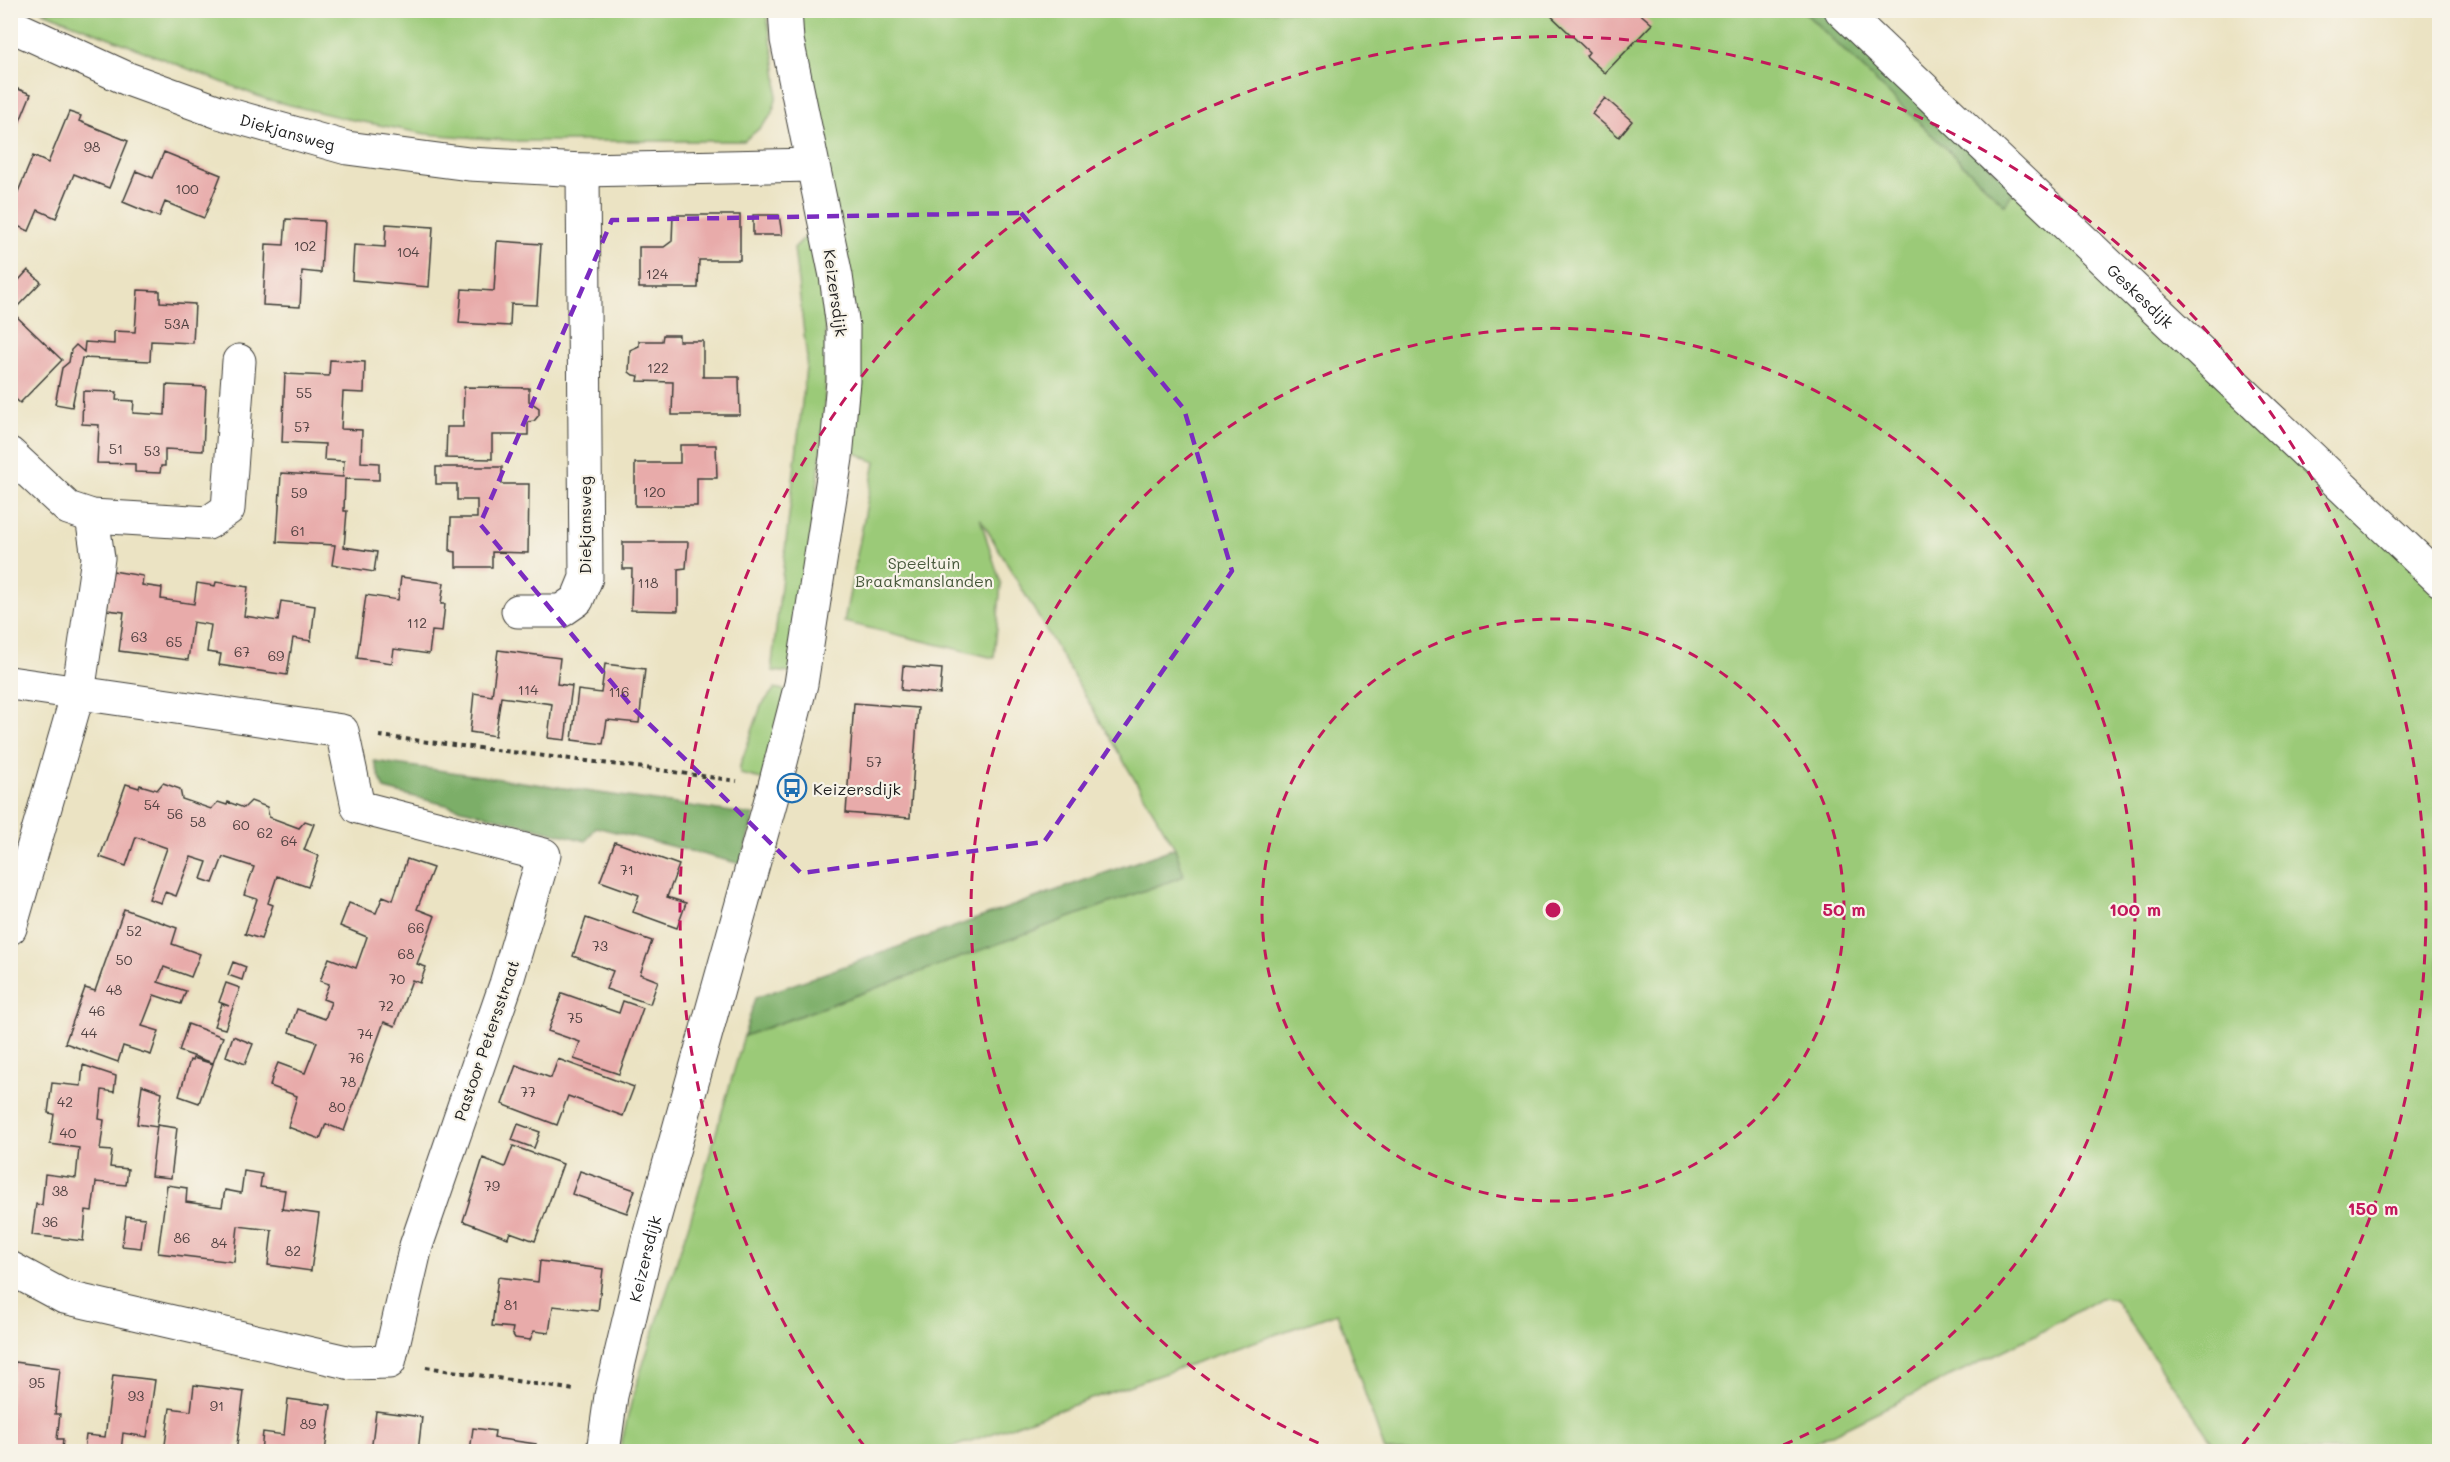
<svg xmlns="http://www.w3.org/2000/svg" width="2450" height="1462" font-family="Mali,sans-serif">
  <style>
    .green { fill: #9bca78; stroke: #5c734a; stroke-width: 1.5 }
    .forest { fill: #7cae68; stroke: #4c6542; stroke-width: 1.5 }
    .building { fill: #e8abaa }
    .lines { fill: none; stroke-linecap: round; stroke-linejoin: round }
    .minor-casing { stroke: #3b3a35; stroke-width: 35 }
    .path { stroke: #3b3a35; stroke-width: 4; stroke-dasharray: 4.5 4.5; stroke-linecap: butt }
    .minor { stroke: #fff; stroke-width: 33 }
    .marked { fill: none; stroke: #7b2cbf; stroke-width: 4.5; stroke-dasharray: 12 8; stroke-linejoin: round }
    .ring { fill: none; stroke: #c2185b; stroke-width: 3; stroke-dasharray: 10 8 }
    .labels { text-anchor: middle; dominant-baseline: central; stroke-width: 4.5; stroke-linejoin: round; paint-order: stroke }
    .number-label { font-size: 14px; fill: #4f4040 }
    .street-label { font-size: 16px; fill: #1c1c1c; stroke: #f7f3e8 }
    .park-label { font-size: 16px; fill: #48593c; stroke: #f7f3e8 }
    .poi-label { font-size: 16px; fill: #1c1c1c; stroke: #f7f3e8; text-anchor: start }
    .centre { fill: #c2185b; stroke: #f7f3e8; stroke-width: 3 }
    .ring-label { font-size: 18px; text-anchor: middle; font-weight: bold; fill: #c2185b; stroke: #f7f3e8; stroke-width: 4.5; stroke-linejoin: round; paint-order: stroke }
  </style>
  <rect width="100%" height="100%" fill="#f7f3e8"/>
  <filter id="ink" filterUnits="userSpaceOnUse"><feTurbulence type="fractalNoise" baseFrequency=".0167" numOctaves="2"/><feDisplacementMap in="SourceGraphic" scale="12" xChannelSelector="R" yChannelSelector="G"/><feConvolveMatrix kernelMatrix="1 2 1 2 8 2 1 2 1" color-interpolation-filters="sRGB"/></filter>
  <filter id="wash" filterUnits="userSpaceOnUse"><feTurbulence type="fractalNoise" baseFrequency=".008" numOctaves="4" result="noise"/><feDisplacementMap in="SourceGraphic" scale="24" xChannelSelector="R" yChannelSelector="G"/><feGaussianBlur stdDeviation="1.35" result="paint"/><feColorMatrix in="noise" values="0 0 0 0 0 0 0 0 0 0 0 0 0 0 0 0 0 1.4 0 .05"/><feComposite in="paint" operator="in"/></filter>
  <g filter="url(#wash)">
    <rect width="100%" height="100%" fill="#ebe3c3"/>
    <path class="green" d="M528,10L542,12L547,10L767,11C768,44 788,87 769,118C763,127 752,134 744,141H517L426,134L343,118L265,99L41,11Z
      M797,11H1803L2004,204L2015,189L2439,584V1451H2219L2114,1299L2100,1298L2039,1333L1797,1451H1385L1337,1313L942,1451L619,1452L633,1395L694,1208L744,1036L1184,876L1175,848L980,518L1001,584L994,658L844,622L875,462L847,449Z
      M816,235C821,272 825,308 826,345C827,454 806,564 791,673L773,671L772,664L807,359L794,248L805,237Z
      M775,688L787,691L766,780L740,774V766L761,706Z"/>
    <path class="forest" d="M1803,11H1825L2015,189L2005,205Z
      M374,761L754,815L741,864L596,827L586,841L384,789Z
      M1175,848L1184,876L744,1036L755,998Z"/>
    <g id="blocks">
      <path class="building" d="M1545,10H1623L1626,13L1628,10H1636L1652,24L1605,73L1586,56L1589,52Z
        M10,86L31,94L11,143H10Z
        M1605,98L1632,121L1619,137L1592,114Z
        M69,112L81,116L79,121L128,141L109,188L74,174L56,218L38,210L29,231L10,223V211L33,156L48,163Z
        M164,152L221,175L204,218L165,202L159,217L123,202L136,171L153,178Z
        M673,215H740V260H699L698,288H639V247H664L672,241Z
        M753,215H779L782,235H753Z
        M286,219L324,221L321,273L302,271L300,307L263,305L266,244L284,245Z
        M386,224L433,227L429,287L352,280L354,245L385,247Z
        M497,241L541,244L537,305L511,304L510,326L459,323L462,289L494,291Z
        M28,270L41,282L17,307L10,300V290Z
        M138,290L160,291V302L195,304L193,343L151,341L150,361L82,358L72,407L55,404L62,368L69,362L71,350L76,345L84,352L85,342L114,344V331L135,332Z
        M13,313L62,360L20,403L10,394V315Z
        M663,335H679V341H703V377H739L740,415H672L673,382L638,381L639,376L633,375L629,372L630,350L639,346V341H662Z
        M330,360L365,362L364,393L343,392L341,429L362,430L361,462L379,463V480L345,479L344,511H347L344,547L377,552L374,572L332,565L335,545L277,542L281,473L343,477L344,461L324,460L325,444L282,442L285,374L329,376Z
        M166,385L206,387L203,451L165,449V466H161L160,473L135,472V464L97,463L99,425L82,424L83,391L117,392L116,400L134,401L133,413L165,415Z
        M464,387L529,388V401L539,408V415L534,421L528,422V435H492V459L446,458L447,427H463Z
        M680,445H716L717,478H697V506H635V463H680Z
        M436,467H502V484H529L528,553L492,552V567H456V552L450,551L451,518H477V500H457V484H436Z
        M623,542H688L686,568L678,569V611L631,610L632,569H623Z
        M113,571L143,576L142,585L162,588L161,599L194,604L197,583L215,586L216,582L248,587L244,616L278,621L281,601L315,606L311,641L293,638L287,675L219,665L221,654L207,652L211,625L193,622L188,660L119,651L124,612L107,610Z
        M401,577L444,583L441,604H445L442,632L432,631L429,654L394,649L392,663L357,658L366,595L398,600Z
        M498,650L560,658L557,684L572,686L565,740L548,738L552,704L501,697L495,736L470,732L474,693L492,696Z
        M605,664L645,669L639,723L607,720L603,744L572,740L578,690L601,693Z
        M903,666L942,669L940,694L901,690Z
        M854,703L918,708L910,818L846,813Z
        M163,783L180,789L182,799L211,809L218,802L227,805L228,802L244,808L251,801L267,807L269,817L299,828L305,821L314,824L304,850L319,856L308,887L277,876L268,903L273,905L261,939L245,934L257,899L244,895L254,867L223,857L213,883L201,879L207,862L191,857L176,896L165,892L161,903L149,899L167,848L136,837L126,866L100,857L126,784L139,788L140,785L157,790Z
        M615,842L679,865L667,897L686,903L677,928L633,912L639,895L600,881Z
        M407,859L433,868L417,909L435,916L417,964L426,967L420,983L412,980L395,1026L384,1022L344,1131L326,1124L320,1139L288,1127L297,1096L270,1086L273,1075L278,1063L305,1073L317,1042L289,1032L297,1009L325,1019L331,1002L323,999L329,984L320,981L329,958L356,968L367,937L340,926L349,903L376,913L383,896L393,900Z
        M124,909L177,928L172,944L200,954L191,977L164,967L158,982L186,991L181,1004L154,995L142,1026L159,1031L151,1055L123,1046L118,1062L65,1043L85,988L95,991Z
        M586,918L652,941L640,974L658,981L650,1004L606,989L613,971L573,956Z
        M233,962L246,967L242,980L228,975Z
        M226,983L240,988L225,1029L214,1026L222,1004L229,1006L219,1002Z
        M562,993L619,1013L623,1001L643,1008L619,1074L574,1059L580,1042L548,1031Z
        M188,1024L223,1037L213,1063L179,1051Z
        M233,1036L253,1044L245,1064L226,1056Z
        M193,1058L213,1064L199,1103L179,1096L190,1060L192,1061Z
        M558,1059L634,1087L623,1116L568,1096L557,1125L502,1104L516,1065L551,1078Z
        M83,1065L116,1076L114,1092L102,1090L99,1119L104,1120L100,1150L112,1151L110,1167L128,1169L126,1185L96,1182L92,1211L86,1210L83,1241L32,1235L36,1204L42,1205L45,1174L76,1178L79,1148L50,1144L54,1114L48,1113L52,1083L81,1086Z
        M142,1085L162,1092L157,1125L177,1128L171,1178L151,1176L157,1125V1127L137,1124Z
        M518,1124L540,1132L534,1148L512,1140Z
        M513,1146L563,1164L535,1241L510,1232L508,1238L463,1221L483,1158L505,1167Z
        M244,1171L262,1174L260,1187L285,1190L282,1209L319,1214L311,1271L268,1265L272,1230L238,1226L234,1262L158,1253L167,1185L187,1188L186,1202L222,1207L225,1190L241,1193Z
        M580,1171L635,1190L627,1213L572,1194Z
        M126,1216L145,1218L141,1248L122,1246Z
        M540,1261L603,1269L598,1311L553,1306L549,1333L534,1331L530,1340L515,1338L512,1333L513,1328L492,1326L498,1277L538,1282Z
        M15,1362L60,1368L55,1414H60L57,1439H63L62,1450H10V1398Z
        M113,1375L155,1380L147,1437L123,1433L121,1452H84L86,1435L105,1437Z
        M194,1385L244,1392L236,1452H164L170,1408L191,1411Z
        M288,1399L331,1405L325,1452H261L263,1432L284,1435Z
        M376,1411L422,1417L418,1452H371Z
        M473,1428L495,1431L494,1438L536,1444L535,1452H470Z"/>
    </g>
  </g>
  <g filter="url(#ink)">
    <use href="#blocks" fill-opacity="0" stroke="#3b3a35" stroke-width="1.5"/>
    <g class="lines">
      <g class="minor-casing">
        <g id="minor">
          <path id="s1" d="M1841,10L2440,580"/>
          <path id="s2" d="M10,25L128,79L219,112L347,148L469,164L583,170L812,165"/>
          <path d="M10,454L68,508L92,516L208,523L228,509L239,361"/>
          <path d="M518,611H561L577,600L586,578L583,170"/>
          <path d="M10,683L342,731L358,807L544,855L506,984L416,1246L389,1362L351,1363L64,1297L10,1268"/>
          <path d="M10,928L78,693L98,558L92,516"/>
          <path id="s3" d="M603,1452L611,1396L647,1244L774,789L801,684L836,458L843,381V327L836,276L787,40L785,10"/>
        </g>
      </g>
      <path class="path" d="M379,736L653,769L737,781
        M426,1367L575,1390"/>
      <use href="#minor" class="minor"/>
    </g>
  </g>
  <path class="marked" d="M1021,213L1184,409L1232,571L1044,842L801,873L633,708L480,524L612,220Z"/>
  <g class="ring">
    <circle cx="1553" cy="910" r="291"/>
    <path d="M1335 1450A582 582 0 1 1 1771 1450"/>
    <path d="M865 1447A873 873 0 1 1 2241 1447"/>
  </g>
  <defs>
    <g id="bus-ring" transform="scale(1.5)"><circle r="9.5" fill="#f7f3e8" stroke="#1f6fb2" stroke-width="1.5"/><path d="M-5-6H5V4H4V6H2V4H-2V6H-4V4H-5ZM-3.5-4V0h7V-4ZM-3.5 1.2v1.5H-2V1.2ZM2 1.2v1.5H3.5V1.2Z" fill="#1f6fb2"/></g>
  </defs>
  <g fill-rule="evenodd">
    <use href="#bus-ring" x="792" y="788"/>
  </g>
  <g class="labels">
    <g class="number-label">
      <text x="92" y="146">98</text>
      <text x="187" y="188">100</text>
      <text x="305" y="245">102</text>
      <text x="408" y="251">104</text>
      <text x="657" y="273">124</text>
      <text x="177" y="323">53A</text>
      <text x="658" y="367">122</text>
      <text x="304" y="392">55</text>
      <text x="302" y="426">57</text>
      <text x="116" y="448">51</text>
      <text x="152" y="450">53</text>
      <text x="654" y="491">120</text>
      <text x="299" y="492">59</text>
      <text x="298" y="530">61</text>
      <text x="648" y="582">118</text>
      <text x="417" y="622">112</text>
      <text x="139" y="636">63</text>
      <text x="174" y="641">65</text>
      <text x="242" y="651">67</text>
      <text x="276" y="655">69</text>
      <text x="528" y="689">114</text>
      <text x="619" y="691">116</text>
      <text x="874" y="761">57</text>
      <text x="152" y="804">54</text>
      <text x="175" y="813">56</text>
      <text x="198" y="821">58</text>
      <text x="241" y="824">60</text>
      <text x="265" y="832">62</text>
      <text x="289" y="840">64</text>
      <text x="627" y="869">71</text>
      <text x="416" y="927">66</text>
      <text x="134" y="930">52</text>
      <text x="600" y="945">73</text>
      <text x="406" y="953">68</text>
      <text x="124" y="959">50</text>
      <text x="397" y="978">70</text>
      <text x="114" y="989">48</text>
      <text x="386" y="1005">72</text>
      <text x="97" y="1010">46</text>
      <text x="575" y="1017">75</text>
      <text x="89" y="1032">44</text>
      <text x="365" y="1033">74</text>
      <text x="356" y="1057">76</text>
      <text x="348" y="1081">78</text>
      <text x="528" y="1091">77</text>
      <text x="65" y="1101">42</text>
      <text x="337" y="1106">80</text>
      <text x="68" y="1132">40</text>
      <text x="492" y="1185">79</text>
      <text x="60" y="1190">38</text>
      <text x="50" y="1221">36</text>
      <text x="182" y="1237">86</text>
      <text x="219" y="1242">84</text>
      <text x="293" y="1250">82</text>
      <text x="511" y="1304">81</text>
      <text x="37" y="1382">95</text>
      <text x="136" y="1395">93</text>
      <text x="217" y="1405">91</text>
      <text x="308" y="1423">89</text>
    </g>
    <g class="street-label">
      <text stroke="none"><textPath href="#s2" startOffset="298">Diekjansweg</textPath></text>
      <text transform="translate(836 293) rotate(82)">Keizersdijk</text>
      <text stroke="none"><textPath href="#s1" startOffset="414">Geskesdijk</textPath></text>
      <text transform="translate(584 525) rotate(-90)">Diekjansweg</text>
      <text transform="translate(486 1040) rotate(-71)">Pastoor Petersstraat</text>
      <text stroke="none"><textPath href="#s3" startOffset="198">Keizersdijk</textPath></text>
    </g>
    <g class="park-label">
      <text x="924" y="562">Speeltuin<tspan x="924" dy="18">Braakmanslanden</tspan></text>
    </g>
    <g class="poi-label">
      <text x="813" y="788">Keizersdijk</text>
    </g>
  </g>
  <circle cx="1553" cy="910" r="9" class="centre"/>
  <g class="ring-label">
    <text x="1844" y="916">50 m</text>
    <text x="2135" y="916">100 m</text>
    <text x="2373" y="1215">150 m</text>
  </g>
  <rect width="2450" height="1462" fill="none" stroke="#f7f3e8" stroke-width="36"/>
</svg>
